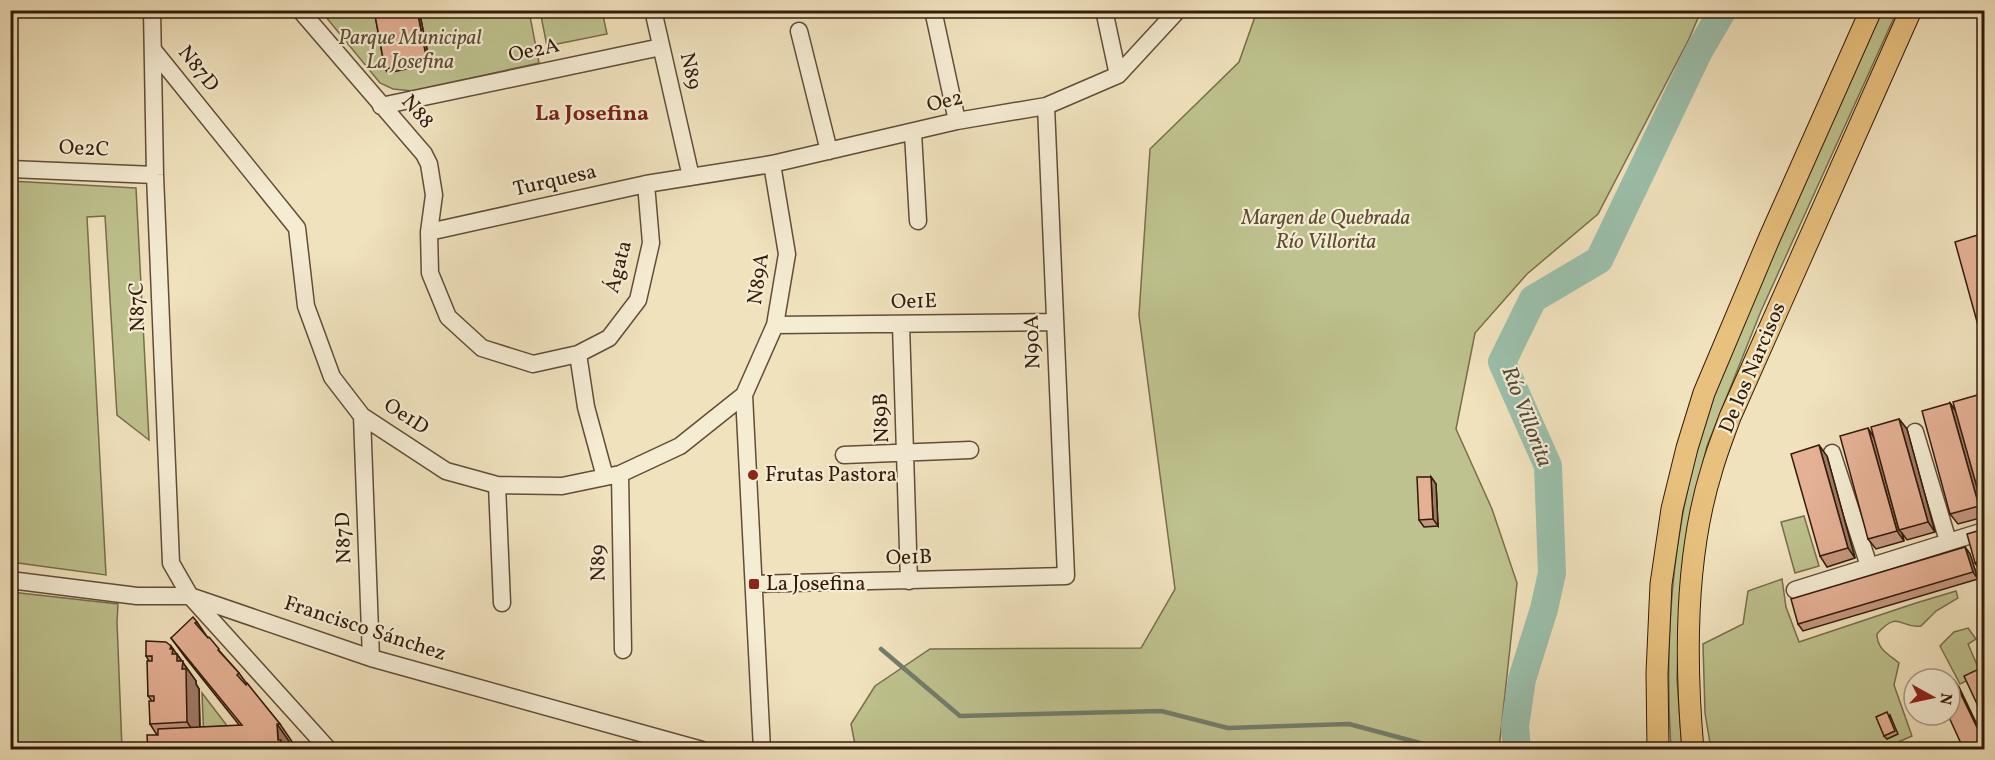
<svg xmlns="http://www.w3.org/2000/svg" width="1995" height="760" font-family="Vollkorn,serif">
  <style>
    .green { fill: #bec28e; stroke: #786e4c; stroke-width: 1.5 }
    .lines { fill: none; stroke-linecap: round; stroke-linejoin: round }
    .stream { stroke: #717d6b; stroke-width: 4.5 }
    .river { stroke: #9bbfab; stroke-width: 28 }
    .minor-casing { stroke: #624d37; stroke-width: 19 }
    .major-casing { stroke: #331b0a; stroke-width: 23 }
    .minor { stroke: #f5ecd4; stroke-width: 16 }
    .major { stroke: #e8c17e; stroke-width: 21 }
    .wall { fill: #c59880; stroke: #331b0a; stroke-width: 1.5 }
    .shaded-wall { fill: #a07c68; stroke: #331b0a; stroke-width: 1.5 }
    .building { fill: #e5b195; stroke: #331b0a; stroke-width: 1.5 }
    .poi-dot { fill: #8f2418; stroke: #f5ecd4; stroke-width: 2 }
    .labels { text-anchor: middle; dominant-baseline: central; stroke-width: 4.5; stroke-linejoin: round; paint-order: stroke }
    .park-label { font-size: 21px; font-style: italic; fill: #5d4d32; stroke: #f5ecd4 }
    .street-label { font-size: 21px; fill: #331b0a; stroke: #f5ecd4 }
    .poi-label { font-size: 21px; fill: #331b0a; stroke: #f5ecd4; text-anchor: start }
    .neighbourhood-label { font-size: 22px; font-weight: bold; fill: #7a1f14; stroke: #f5ecd4 }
    .water-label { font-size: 22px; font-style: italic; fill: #524c3a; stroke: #f5ecd4 }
  </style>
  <rect width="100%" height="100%" fill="#f0e2bd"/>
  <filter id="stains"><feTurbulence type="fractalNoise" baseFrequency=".00333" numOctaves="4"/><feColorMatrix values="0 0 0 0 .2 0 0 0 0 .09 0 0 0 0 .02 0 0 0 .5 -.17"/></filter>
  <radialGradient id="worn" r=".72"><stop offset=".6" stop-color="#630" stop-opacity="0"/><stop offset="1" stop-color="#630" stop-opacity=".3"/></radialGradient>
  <path class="green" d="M321,11H529L539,63L413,91L393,89L380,83Z
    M540,11H602L607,34L547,46Z
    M1257,11H1701L1689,39L1598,214L1527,274L1475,333L1456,429L1492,509L1517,583L1499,749L856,750L851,724L875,686L930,649L1141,648L1175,589L1139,315L1150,149L1239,62Z
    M1882,11H1897L1761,311L1707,446L1696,492L1680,590L1677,679L1682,749L1671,750C1665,655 1670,558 1693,466C1711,390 1745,317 1777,246C1812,168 1847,89 1882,11Z
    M10,181L136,188L149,440L117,415L105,216L87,217L106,575L11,562Z
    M1804,516L1819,566L1795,573L1781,522Z
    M1782,579L1786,607L1799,642L1916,603L1956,591L1958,598L1936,611L1921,626C1900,629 1899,609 1877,634C1877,649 1888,654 1899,663L1894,685L1912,736L1882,749H1711L1705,713L1703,644L1743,624L1748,591Z
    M11,592L118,604L117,622L122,749H11Z
    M1968,628L1976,639L1968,644L1981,674L1960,684L1940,646L1954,632Z
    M202,693L238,740L204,742Z"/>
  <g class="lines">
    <path class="stream" d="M881,649L960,716L1161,711L1228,728L1349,724L1446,750"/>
    <path class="river" d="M1517,750L1515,726L1522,679L1544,609L1552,573L1548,466L1502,362L1533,299L1599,260L1699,51L1723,10"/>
    <g class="minor-casing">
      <path id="minor" d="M152,10L155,175L171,563L190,596L329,750
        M300,10L424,154L429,164L434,195L429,232L430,273L448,317L482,348L533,364L578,354L609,338L638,300L651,243L646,184
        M653,10L691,177
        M933,10L957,121
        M1104,10L1118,75
        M799,31L829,151
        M154,51L297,228L306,306L332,377L362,416L446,471L497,485L562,486L620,474L680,446L744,395L775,325L787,254L772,164
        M381,106L661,47
        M913,133L918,221
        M10,169L155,175
        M429,232L646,184L772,164L957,121L1046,106L1118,75L1178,10
        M775,325L1054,322
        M901,325L909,581
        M578,354L586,407L605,477
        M744,395L762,750
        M362,416L371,658
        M1915,432L1948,541
        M1832,453L1869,566
        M844,455L970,450
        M620,474L623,650
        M497,485L502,603
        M10,580L137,596H190L371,658L702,750
        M754,584L1066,576L1046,106
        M1795,590L1984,531"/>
    </g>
    <g class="major-casing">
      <path id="major" d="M1658,750L1657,673L1661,584L1672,509L1687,448L1704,393L1769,239L1871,10
        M1693,750C1685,660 1685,555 1712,469C1717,451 1724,434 1730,417L1911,10"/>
    </g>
    <use href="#minor" class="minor"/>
    <use href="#major" class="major"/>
  </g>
  <path class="wall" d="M374,10H419L430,64L388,73L385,69Z
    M1981,394L1984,398V517L1958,524L1950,514V403L1955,410Z
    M1899,419L1907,429L1935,532L1907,540L1902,533L1904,541L1876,549L1868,539L1873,436Z
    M1827,456L1855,558L1827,567L1820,556Z
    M1431,477L1436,484L1438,526L1424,527L1419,520Z
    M1984,529V576L1975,563Z
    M1965,547L1970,554L1978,579L1803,631L1798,624Z
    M197,622L208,638L239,673L247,684L280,724L293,743L291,744V750H148L157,735L150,724L152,701L148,696L149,661L146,656L177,654L196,681V684L199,689L200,727L240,726L185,657L171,638Z
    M1890,715L1898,734L1887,739L1884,736Z"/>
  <path class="shaded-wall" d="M417,10H419L430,64L427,61Z
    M1950,403L1957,413L1982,505L1984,510V514L1979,506Z
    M1899,419L1907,429L1935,532L1928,522Z
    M1868,428L1875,439L1899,530L1902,533L1904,541L1897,531Z
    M1819,445L1827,456L1855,558L1848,548Z
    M1431,477L1436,484L1438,526L1433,519Z
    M1965,547L1970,554L1978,579L1973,572Z
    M171,646L196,681V684L199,689L200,741L187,722L172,654L170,649Z
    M1954,680L1959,687L1984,739V742Z
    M277,724L291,744V750H279Z"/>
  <path class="building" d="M374,10H417L427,61L385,69Z
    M1984,233V347L1955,242Z
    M1981,394L1984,405V504L1982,505L1953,402Z
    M1950,403L1979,506L1950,514L1922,411Z
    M1899,419L1928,522L1899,530L1871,427Z
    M1868,428L1897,531L1868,539L1840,436Z
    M1819,445L1848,548L1820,556L1791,454Z
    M1417,477H1431L1433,519L1419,520Z
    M1984,529V560L1975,563L1967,534Z
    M1965,547L1973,572L1798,624L1791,599Z
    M193,617L197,622L195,623L208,638L209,637L219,649L218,650L239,673L237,675L246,685L247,683L280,724H277L278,740H281L279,750H148L147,735H158V729L242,725L171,638Z
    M146,641L166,642L171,646L170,649H173L172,654H177V661H183L182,669H186L187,722L150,724L149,701H154V696H148L147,661H152V656H146Z
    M1983,667L1984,671V719L1964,676Z
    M1954,680L1984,742V750H1964L1948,715H1950V682Z
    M1887,712L1895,731L1884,736L1876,717Z"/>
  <g class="poi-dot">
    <circle cx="753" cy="475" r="6"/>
    <rect x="748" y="578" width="12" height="12" rx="3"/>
  </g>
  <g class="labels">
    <g class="park-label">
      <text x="410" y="38">Parque Municipal<tspan x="410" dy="24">La Josefina</tspan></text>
      <text x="1326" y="218">Margen de Quebrada<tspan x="1326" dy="24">Río Villorita</tspan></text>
    </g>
    <g class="street-label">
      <text transform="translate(534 51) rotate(-12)">Oe2A</text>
      <text transform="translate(198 69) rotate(51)">N87D</text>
      <text transform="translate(690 71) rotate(77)">N89</text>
      <text transform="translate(945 102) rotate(-13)">Oe2</text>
      <text transform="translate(417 112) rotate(49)">N88</text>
      <text transform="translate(84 149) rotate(3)">Oe2C</text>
      <text transform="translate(555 181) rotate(-13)">Turquesa</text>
      <text transform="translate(619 267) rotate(-75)">Ágata</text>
      <text transform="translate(759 279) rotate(-82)">N89A</text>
      <text transform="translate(914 302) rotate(-1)">Oe1E</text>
      <text transform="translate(138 307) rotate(-92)">N87C</text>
      <text transform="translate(1033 342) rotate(-92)">N90A</text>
      <text transform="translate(1753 368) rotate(-67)">De los Narcisos</text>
      <text transform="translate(406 417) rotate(33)">Oe1D</text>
      <text transform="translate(882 418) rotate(-92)">N89B</text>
      <text transform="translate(344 538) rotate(-92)">N87D</text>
      <text transform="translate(909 558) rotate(-2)">Oe1B</text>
      <text transform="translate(599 563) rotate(-91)">N89</text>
      <text transform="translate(365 629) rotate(18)">Francisco Sánchez</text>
    </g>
    <g class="poi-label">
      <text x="765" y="475">Frutas Pastora</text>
      <text x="766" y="584">La Josefina</text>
    </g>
    <g class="neighbourhood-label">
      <text x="592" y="114">La Josefina</text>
    </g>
    <g class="water-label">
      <text transform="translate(1526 417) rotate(69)">Río Villorita</text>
    </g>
  </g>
  <rect width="1995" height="760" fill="none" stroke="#f0e2bd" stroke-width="36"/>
  <rect x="12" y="12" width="1971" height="736" fill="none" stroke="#331b0a" stroke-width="3"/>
  <rect x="18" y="18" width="1959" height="724" fill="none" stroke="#331b0a" stroke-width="1.5"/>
  <g transform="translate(1932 697) rotate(98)"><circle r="28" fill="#f5ecd4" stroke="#a79883" stroke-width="1.5"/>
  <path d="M0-4.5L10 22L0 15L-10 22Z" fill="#8f2418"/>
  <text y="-9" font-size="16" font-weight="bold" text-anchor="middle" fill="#331b0a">N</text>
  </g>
  <rect width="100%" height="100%" filter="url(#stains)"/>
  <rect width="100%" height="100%" fill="url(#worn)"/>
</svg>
